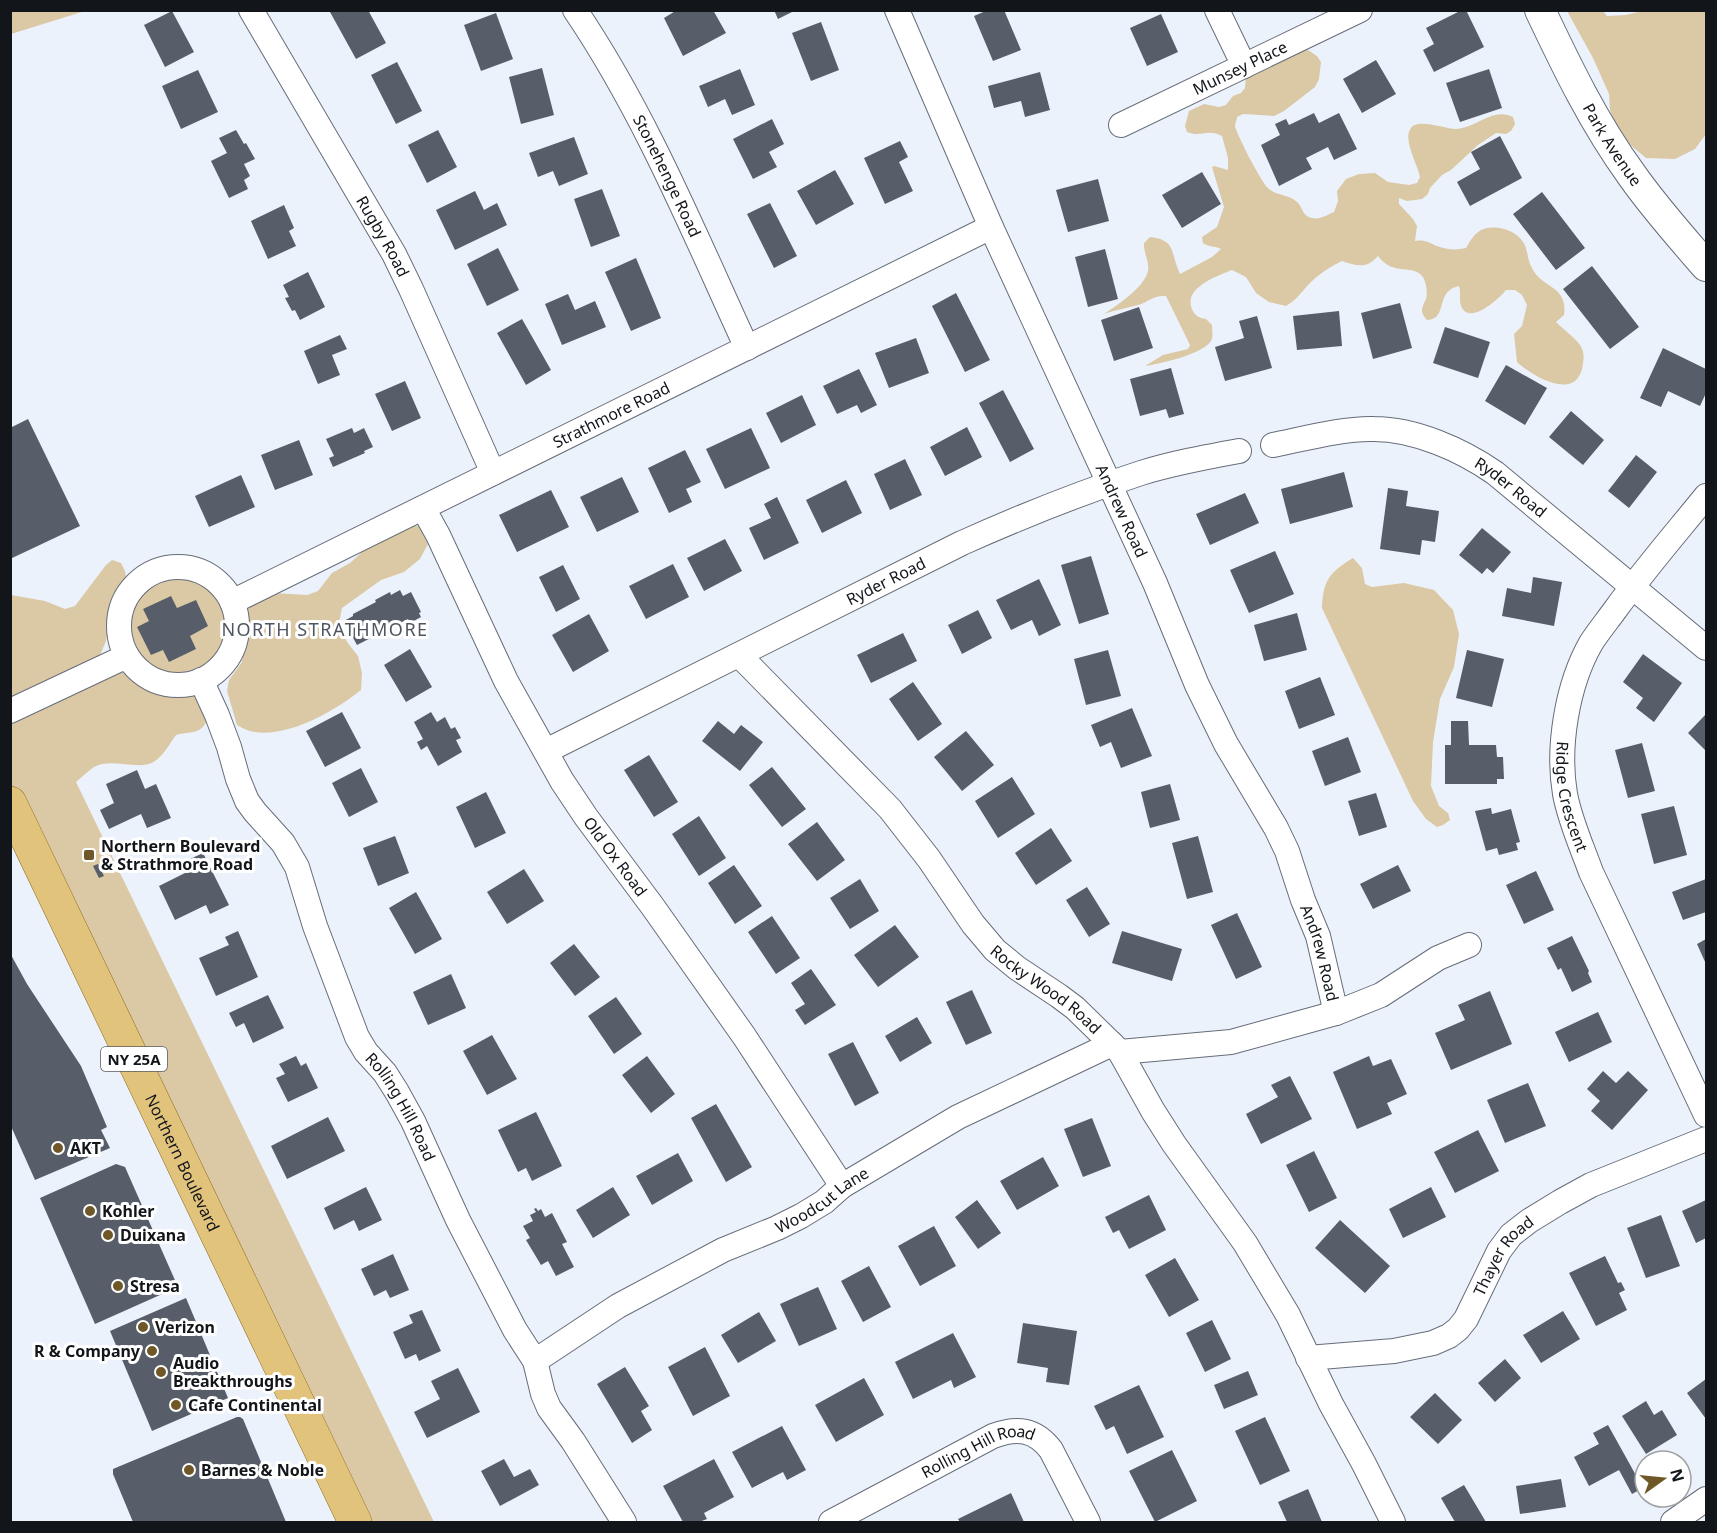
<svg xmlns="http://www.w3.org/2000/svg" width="1717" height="1533" font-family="'Noto Sans',sans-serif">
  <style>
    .green { fill: #dbc8a5 }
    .building { fill: #575e69 }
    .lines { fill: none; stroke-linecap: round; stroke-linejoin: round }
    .minor-casing { stroke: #666d79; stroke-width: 26 }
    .tertiary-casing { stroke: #666d79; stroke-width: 32 }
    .primary-casing { stroke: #8d6c21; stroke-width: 34 }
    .minor { stroke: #fff; stroke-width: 24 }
    .tertiary { stroke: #fff; stroke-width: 30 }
    .primary { stroke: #e2c37c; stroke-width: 33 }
    .poi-dot { fill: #6f5727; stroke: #fff; stroke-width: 2 }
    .labels { text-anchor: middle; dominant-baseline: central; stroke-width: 6; stroke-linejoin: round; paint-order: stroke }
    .shield { fill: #fff; stroke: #595b5e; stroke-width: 1.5 }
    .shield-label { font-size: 15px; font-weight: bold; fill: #121519 }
    .street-label { font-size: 16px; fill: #121519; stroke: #fff }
    .poi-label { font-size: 16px; font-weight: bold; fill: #121519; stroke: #fff; text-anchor: start }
    .neighbourhood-label { font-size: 18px; letter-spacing: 1.5px; fill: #4f5661; stroke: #fff }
  </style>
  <rect width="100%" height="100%" fill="#ebf2fc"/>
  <path class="green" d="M11,10H85V11L11,34Z
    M1567,11H1603L1607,16L1626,15L1642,11H1706V134L1695,149L1675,159L1646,158L1628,143L1616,126L1610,110L1609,94L1593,58Z
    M1299,48L1308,50L1317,56L1321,62L1319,79L1315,87L1284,111L1274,116L1243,114L1237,117C1237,120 1235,123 1235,126C1236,133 1261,182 1268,188C1276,196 1289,194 1297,202C1303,207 1302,216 1312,218C1319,220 1327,215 1334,212L1338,201L1337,191L1346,179L1359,174L1375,173L1388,182L1409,185L1417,183L1420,177C1418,165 1402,139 1411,128C1418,118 1445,129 1456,129C1477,128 1492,107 1513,117L1515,124L1511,131L1506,134L1496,133L1478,145L1451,170L1442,175L1430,188L1428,194L1422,199L1407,201L1399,198V204L1413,219L1417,226L1415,241C1428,239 1429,244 1440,247C1448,250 1458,250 1466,248C1470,241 1474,234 1481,230C1494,224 1515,229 1523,242C1528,249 1527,260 1532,268C1542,289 1568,285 1564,315L1556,322C1563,329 1574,337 1580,345C1584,351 1584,357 1583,363C1579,403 1534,378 1517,362L1514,334L1522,326L1527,305L1522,295L1515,290H1506C1499,299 1469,326 1461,306C1459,300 1461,293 1459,286C1434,291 1449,319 1427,320C1419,311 1422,308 1426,299C1428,293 1426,282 1423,277C1413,263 1393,277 1378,256C1367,269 1357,266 1342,261C1330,267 1320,273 1310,283C1301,292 1298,299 1286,306L1269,302L1256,293L1246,277L1232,270C1217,276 1183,288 1192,309C1195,316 1199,318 1206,319L1212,325C1212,329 1213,335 1212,339C1206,354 1159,364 1145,366L1163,355L1188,349L1190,345L1166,296C1153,295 1150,301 1138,305C1127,308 1115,310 1104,314C1117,305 1144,288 1148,271C1150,263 1143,252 1144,243L1150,237C1177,240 1170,253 1180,274L1212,257L1221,249C1215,246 1208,247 1203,243L1202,237L1217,227L1224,207L1212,167L1214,166L1228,170V158L1222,136C1208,128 1201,138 1187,132L1185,126L1189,111L1204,104L1219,107L1226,105L1233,96L1241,93L1245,88L1247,62Z
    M407,525L419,526L425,535L428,544L420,559L404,572L381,580L342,608L339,623L347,642L358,656L362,673L361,690C335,711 285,740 250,731C246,730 241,727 237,725L227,691L229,680L242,662L248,609L260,597L274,593L307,595L318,591L332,573L350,563L373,542Z
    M1353,558L1362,568L1365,584L1372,587L1404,583L1434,590L1453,610L1459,634L1454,667L1440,699L1433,742L1431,786L1439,806L1448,813L1450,820L1443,825L1437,827L1426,819L1413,801L1322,608C1323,580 1330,572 1353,558Z
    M112,560L121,563L125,571L127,582L111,613L106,641L98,660L106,670L133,675L157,685L192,693L201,700L208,718C202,735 191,731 176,735C170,743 164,755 155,761C140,772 112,757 94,767C88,771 81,778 76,782L434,1522H355L11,802V595L45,601L65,609L75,606L106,565Z
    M119 626a59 59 0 1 1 118 0a59 59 0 1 1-118 0Z"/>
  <path class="building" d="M333,10H368L386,43L356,59L330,12Z
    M677,10H713L726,33L683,56L664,18Z
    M774,10H796L778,19Z
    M988,10H1004L1021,50L993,61L974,16Z
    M1462,10H1466L1484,47L1434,72L1423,50L1434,44L1426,28Z
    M172,11L194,52L165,67L144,25Z
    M496,13L513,59L481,71L464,25Z
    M1161,14L1178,52L1147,66L1130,28Z
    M821,22L839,70L811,81L792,33Z
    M1376,60L1396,94L1362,113L1343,79Z
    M397,62L422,111L396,124L371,75Z
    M542,68L554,115L521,124L509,77Z
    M740,69L755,105L732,115L725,99L708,107L699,86Z
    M1489,69L1502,108L1460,122L1446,83Z
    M198,70L218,112L181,129L162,86Z
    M1040,72L1050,110L1025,117L1021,101L994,108L988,86Z
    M1314,113L1319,123L1339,113L1357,149L1334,160L1328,147L1306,158L1312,169L1279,186L1261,145L1280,135L1275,124L1286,119L1289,125Z
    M772,119L784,144L769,152L777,167L753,179L733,139Z
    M236,130L244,144L246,143L255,159L244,164L250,176L244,180L248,189L229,198L211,161L227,153L219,138Z
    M438,130L457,167L427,183L408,145Z
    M1500,136L1522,178L1470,206L1457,182L1480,169L1471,152Z
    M574,137L588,174L559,186L553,171L538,177L529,153Z
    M900,141L908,157L899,162L913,191L885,204L864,158Z
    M835,170L854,204L816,225L797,191Z
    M1202,172L1221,204L1182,228L1162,195Z
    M1098,179L1109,221L1068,232L1056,190Z
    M602,189L620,236L591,247L574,199Z
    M475,191L484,210L497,203L507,225L455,250L436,210Z
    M1542,192L1585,248L1556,270L1513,214Z
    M770,203L797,256L774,268L747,214Z
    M284,205L294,228L289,231L296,246L268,259L251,221Z
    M498,248L519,290L487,306L467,264Z
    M1105,249L1118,299L1088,307L1075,257Z
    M636,258L661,318L631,331L605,272Z
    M1592,266L1639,327L1610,349L1563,289Z
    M308,272L325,307L300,320L295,310L292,311L285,298L289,297L283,285Z
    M956,293L990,360L965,372L932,306Z
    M568,294L575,310L595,301L606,327L562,345L545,304Z
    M1400,303L1412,348L1373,359L1361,313Z
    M1139,307L1153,348L1114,361L1101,320Z
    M1339,311L1342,346L1297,350L1293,316Z
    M1257,316L1272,368L1225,381L1215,347L1244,338L1239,321Z
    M522,319L551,370L526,385L497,333Z
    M1445,327L1490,342L1478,378L1433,363Z
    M340,335L347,349L332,355L340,375L318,384L304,351Z
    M916,338L929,373L889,388L875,353Z
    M1663,348L1706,369V393L1700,406L1668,391L1661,407L1640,398Z
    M1506,365L1547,388L1525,425L1485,401Z
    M1171,368L1184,414L1169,418L1166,409L1140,416L1130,379Z
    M859,369L877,405L861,413L857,405L837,414L823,386Z
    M405,381L421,418L392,431L375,394Z
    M1003,390L1034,449L1010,462L979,403Z
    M802,395L816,425L781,443L766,413Z
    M1571,411L1604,440L1583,465L1549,437Z
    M28,419L80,526L10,559V428Z
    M967,427L982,457L945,476L930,447Z
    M352,428L354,433L364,428L373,447L364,451L365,453L333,467L329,458L334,456L326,439Z
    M751,428L770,468L725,489L706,449Z
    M299,440L313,475L275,490L261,455Z
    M685,450L701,482L686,489L692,502L669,513L648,468Z
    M1636,455L1657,472L1629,508L1608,491Z
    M905,459L922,495L890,510L874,474Z
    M1344,472L1353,507L1290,524L1281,489Z
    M241,475L255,507L209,527L195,496Z
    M622,477L639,512L597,532L580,497Z
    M846,480L862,513L822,533L806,500Z
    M1388,488L1408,491L1406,506L1439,511L1435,542L1422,540L1420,555L1380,549Z
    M551,490L569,527L517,552L499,515Z
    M1245,493L1259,523L1210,545L1196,514Z
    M777,497L799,543L764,560L749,528L771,518L764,504Z
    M1482,528L1511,552L1493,573L1487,568L1482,574L1459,555Z
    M725,539L742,571L704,591L687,558Z
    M1275,551L1294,594L1249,613L1230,570Z
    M1091,556L1109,614L1079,624L1061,565Z
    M673,564L689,597L646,619L629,586Z
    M563,565L580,599L556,612L539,577Z
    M1533,577L1562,582L1554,626L1502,616L1507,588L1531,593Z
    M1039,579L1061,625L1039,636L1032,620L1011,630L996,600Z
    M400,590L403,596L411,592L421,612L419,613L421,617L410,623L408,619L357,645L344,621L353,616V614L376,602L375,600L390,592L391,595Z
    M171,596L177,608L196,600L208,626L190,636L196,649L169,662L163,650L151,655L137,627L149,621L143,609Z
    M978,610L992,638L962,654L948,625Z
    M1297,613L1307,650L1264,661L1254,625Z
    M589,614L609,651L573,672L552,635Z
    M903,633L917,661L871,683L857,655Z
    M410,649L432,687L406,702L384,665Z
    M1108,650L1121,696L1086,705L1074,659Z
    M1467,650L1504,659L1492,707L1456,698Z
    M1643,654L1682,683L1654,722L1636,708L1643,698L1623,682Z
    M1320,677L1335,715L1299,729L1285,691Z
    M913,682L942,724L918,741L889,699Z
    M1132,708L1152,756L1121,768L1111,742L1100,747L1091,725Z
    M342,712L361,748L325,767L306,731Z
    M431,712L437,722L445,717L451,729L455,727L461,738L456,740L462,752L438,766L427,746L421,750L417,742L423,739L414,722Z
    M1706,714V751L1688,733Z
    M718,721L734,734L741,725L763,742L740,771L702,741Z
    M1451,721H1468L1469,745H1496L1497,757H1503L1504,779H1497V784H1445V745H1451Z
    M966,731L994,765L962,791L934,757Z
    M1348,737L1361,772L1325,786L1312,751Z
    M1642,743L1655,791L1628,798L1615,750Z
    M649,755L678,802L654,817L624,770Z
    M772,767L806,809L782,827L749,785Z
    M361,768L378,802L349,817L332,783Z
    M137,770L145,789L156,784L171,818L147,828L141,814L109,829L100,810L114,803L106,784Z
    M1012,777L1035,814L998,838L975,801Z
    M1170,784L1180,820L1150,828L1141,792Z
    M486,792L506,833L475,848L456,807Z
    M1376,793L1387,827L1359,836L1348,801Z
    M1674,806L1687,855L1654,864L1641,814Z
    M1491,808L1492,814L1511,809L1520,842L1516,843L1518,850L1499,855L1497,848L1486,851L1475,811Z
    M699,816L726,858L699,876L672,834Z
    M817,822L845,860L817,881L788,844Z
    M1051,828L1072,861L1036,885L1015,853Z
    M395,836L409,873L378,886L363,848Z
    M1198,836L1213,892L1187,899L1172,843Z
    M203,853L229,905L210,914L206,905L175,920L159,886L191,870L186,861Z
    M98,864L104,876L99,878L93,866Z
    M734,865L762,906L735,924L708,883Z
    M1398,865L1411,891L1373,909L1360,884Z
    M524,869L544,901L507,924L487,892Z
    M1536,871L1554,910L1524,924L1506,885Z
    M860,879L879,911L850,929L830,898Z
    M1706,879V912L1683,920L1672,892Z
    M1087,887L1110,924L1089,937L1066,900Z
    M416,892L442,939L415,954L389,908Z
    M1237,913L1262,967L1236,979L1211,925Z
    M772,916L800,958L776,974L748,932Z
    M895,925L919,957L878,987L854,955Z
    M238,931L258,977L216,996L199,958L229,945L225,937Z
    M1122,931L1182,949L1172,981L1112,963Z
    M1572,936L1589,971L1588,973L1592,982L1572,992L1561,968L1558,970L1547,948Z
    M1706,939V964L1697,944Z
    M574,944L600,977L575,996L550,963Z
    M10,953L27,984L81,1066L107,1127L101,1130L110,1148L35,1180L10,1124Z
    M811,969L836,1005L805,1025L795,1010L805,1004L791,983Z
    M451,974L466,1008L428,1025L413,992Z
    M972,990L992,1033L966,1045L946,1002Z
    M1490,991L1512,1044L1451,1070L1435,1033L1465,1020L1458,1005Z
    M268,995L284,1028L253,1043L244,1023L236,1027L229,1013Z
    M616,997L642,1034L614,1054L588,1016Z
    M1598,1012L1612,1042L1569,1062L1555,1032Z
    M917,1017L932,1043L900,1062L885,1036Z
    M492,1035L517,1079L487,1095L463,1051Z
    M853,1042L879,1093L855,1106L828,1054Z
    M296,1056L301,1066L306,1063L318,1088L288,1102L276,1078L285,1074L279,1064Z
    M647,1056L675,1094L651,1113L622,1075Z
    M1369,1056L1373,1066L1391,1059L1407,1094L1387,1103L1392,1114L1357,1129L1333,1072Z
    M1603,1071L1616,1083L1628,1071L1648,1090L1612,1130L1591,1111L1600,1101L1587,1089Z
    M1290,1076L1312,1119L1261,1144L1246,1114L1278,1097L1271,1085Z
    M1528,1083L1546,1126L1505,1143L1487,1100Z
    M716,1104L752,1167L726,1182L691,1118Z
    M536,1112L562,1166L532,1181L526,1168L518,1172L498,1130Z
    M328,1117L345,1151L287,1179L271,1146Z
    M1092,1118L1111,1166L1083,1177L1064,1129Z
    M1478,1130L1499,1171L1455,1193L1434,1152Z
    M1314,1151L1337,1198L1309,1212L1286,1165Z
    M678,1153L693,1181L652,1205L636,1176Z
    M1043,1157L1059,1186L1017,1210L1000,1181Z
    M116,1164L125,1167L178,1287L95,1324L40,1198Z
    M366,1187L382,1220L359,1231L354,1220L334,1230L324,1208Z
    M613,1187L630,1215L593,1238L576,1210Z
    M1431,1187L1446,1217L1403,1238L1389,1209Z
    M1149,1195L1166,1230L1129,1249L1119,1230L1113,1233L1105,1217Z
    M977,1200L1001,1233L978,1249L955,1217Z
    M1706,1200V1238L1696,1243L1682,1211Z
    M536,1208L538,1211L541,1209L545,1217L552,1213L567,1242L562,1244L574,1267L556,1276L548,1261L541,1265L526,1240L530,1238L523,1226L533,1221L530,1215L536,1212L534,1209Z
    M1661,1215L1680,1266L1646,1278L1627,1228Z
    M1340,1220L1390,1266L1365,1293L1315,1248Z
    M934,1226L956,1266L920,1286L898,1246Z
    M393,1254L409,1290L390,1298L386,1290L374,1296L361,1269Z
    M1605,1256L1618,1283L1621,1282L1625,1290L1619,1293L1627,1310L1596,1326L1569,1273Z
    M1175,1258L1199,1300L1169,1317L1145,1275Z
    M869,1266L891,1307L863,1322L841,1281Z
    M818,1287L837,1329L799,1346L780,1304Z
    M186,1298L228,1398L152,1431L110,1331Z
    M422,1310L441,1351L419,1361L416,1354L405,1359L393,1332L413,1323L409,1315Z
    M1563,1311L1580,1339L1541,1363L1523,1335Z
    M759,1312L776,1341L738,1363L721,1335Z
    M1212,1320L1231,1359L1205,1372L1186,1333Z
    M1023,1323L1077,1331L1069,1385L1046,1382L1048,1368L1017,1363Z
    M953,1333L976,1377L954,1388L951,1380L913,1399L895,1362Z
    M705,1347L730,1396L693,1416L668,1367Z
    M1505,1359L1521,1378L1495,1402L1478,1383Z
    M625,1367L649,1406L641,1411L652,1430L632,1443L597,1384Z
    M458,1368L480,1412L427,1438L414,1412L440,1399L431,1381Z
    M1248,1371L1258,1395L1224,1409L1214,1385Z
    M864,1378L884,1415L836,1442L815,1405Z
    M1706,1379V1419L1687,1393Z
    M1139,1385L1164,1437L1127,1454L1114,1426L1106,1430L1094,1406Z
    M1435,1393L1462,1420L1438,1444L1410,1417Z
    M1646,1401L1654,1415L1662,1410L1677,1435L1646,1454L1622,1416Z
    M237,1417H240L243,1419L286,1522H133L113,1474V1469Z
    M1265,1417L1290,1471L1260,1485L1235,1431Z
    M1608,1425L1643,1488L1632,1494L1619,1470L1589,1486L1574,1457L1599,1444L1593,1433Z
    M782,1426L806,1470L787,1480L783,1472L752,1488L732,1452Z
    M1172,1450L1197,1501L1155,1522L1129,1471Z
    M504,1459L514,1477L530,1469L539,1485L500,1506L481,1471Z
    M714,1459L734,1497L704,1513L707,1519L699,1522H683L663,1486Z
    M1561,1479L1566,1507L1520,1514L1516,1486Z
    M1464,1485L1486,1522H1455L1441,1498Z
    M1308,1489L1322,1522H1287L1278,1502Z
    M1011,1493L1024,1522H960L958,1519Z"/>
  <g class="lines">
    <g class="minor-casing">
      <g id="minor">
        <path id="s1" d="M251,10L394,254L411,289L493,473"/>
        <path id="s2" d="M575,10C646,115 694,233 747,348"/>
        <path id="s3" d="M897,10L991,227L1155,583L1197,685L1226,744L1276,828L1287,851L1303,900L1318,936L1336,1013"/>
        <path d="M1217,10L1244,66"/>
        <path id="s4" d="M1121,125L1360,10"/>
        <path id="s5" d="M1273,445C1303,439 1344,428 1374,429C1415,429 1462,450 1495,473L1706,648"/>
        <path id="s6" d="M1706,496C1676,533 1644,570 1615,610C1607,621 1598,632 1591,643C1567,685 1557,747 1565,794C1570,821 1582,847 1591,872L1706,1115"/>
        <path id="s7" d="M423,508L438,535L506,681L562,781L586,817L653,907L744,1036L842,1186"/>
        <circle cx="178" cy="626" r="59"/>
        <path id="s8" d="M232,602L991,227"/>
        <path id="s9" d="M739,655L890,809L929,859L973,924L995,950L1017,968L1059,996L1075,1008L1120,1052L1153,1111L1174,1144L1245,1243L1288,1315L1331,1404L1364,1464L1393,1522"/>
        <path id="s10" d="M201,680L217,715L229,747L238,779L247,801L255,812L283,843L297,867L315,926L357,1037L366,1052L385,1073L397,1092L413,1121L458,1220L515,1330L535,1361L543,1394L549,1408L573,1441L624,1522"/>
        <path d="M10,711L127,656"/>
        <path id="s11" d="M546,751L962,543C1020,517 1080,493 1141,473C1173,463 1206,457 1239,451"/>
        <path d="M1120,1052L1231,1042L1336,1013L1381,995L1438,958L1469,945"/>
        <path id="s12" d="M1308,1358L1394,1351L1433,1343L1449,1336L1458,1329L1466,1319L1499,1251L1511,1235L1529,1221L1560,1202L1591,1185L1706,1139"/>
        <path id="s13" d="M535,1361L618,1306L723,1250L777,1228L801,1216L824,1202L842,1186L958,1117L1112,1044"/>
        <path id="s14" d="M831,1522L993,1436C1017,1427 1035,1429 1051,1450L1088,1522"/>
        <path d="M1673,1522L1706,1499"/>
      </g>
    </g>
    <g class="tertiary-casing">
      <g id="tertiary">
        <path id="s15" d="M1540,10C1567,67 1594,123 1631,174C1654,207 1680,236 1706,266"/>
      </g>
    </g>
    <g class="primary-casing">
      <g id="primary">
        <path id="s16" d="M10,803L355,1522"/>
      </g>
    </g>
    <use href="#minor" class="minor"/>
    <use href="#tertiary" class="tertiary"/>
    <use href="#primary" class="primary"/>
  </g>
  <g class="poi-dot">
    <rect x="83" y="849" width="12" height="12" rx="3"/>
    <circle cx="58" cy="1148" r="6"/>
    <circle cx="90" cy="1211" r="6"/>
    <circle cx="108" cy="1235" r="6"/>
    <circle cx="118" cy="1286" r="6"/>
    <circle cx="143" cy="1327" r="6"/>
    <circle cx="152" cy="1351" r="6"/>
    <circle cx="161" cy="1372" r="6"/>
    <circle cx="176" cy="1405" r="6"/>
    <circle cx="189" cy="1470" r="6"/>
  </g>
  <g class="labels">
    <rect class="shield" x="101" y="1047" width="66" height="24" rx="4.5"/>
    <g class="shield-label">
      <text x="134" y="1059">NY 25A</text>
    </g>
    <g class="street-label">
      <text stroke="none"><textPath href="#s4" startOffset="132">Munsey Place</textPath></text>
      <text stroke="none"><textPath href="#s15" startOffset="153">Park Avenue</textPath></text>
      <text stroke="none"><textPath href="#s2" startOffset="190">Stonehenge Road</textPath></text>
      <text stroke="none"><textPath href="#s1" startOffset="262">Rugby Road</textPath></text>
      <text stroke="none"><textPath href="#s8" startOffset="423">Strathmore Road</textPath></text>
      <text stroke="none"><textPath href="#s5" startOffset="254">Ryder Road</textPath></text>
      <text stroke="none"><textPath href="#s3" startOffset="549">Andrew Road</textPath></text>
      <text stroke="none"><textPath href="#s11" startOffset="380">Ryder Road</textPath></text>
      <text stroke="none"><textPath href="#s6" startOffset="346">Ridge Crescent</textPath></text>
      <text stroke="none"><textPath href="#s7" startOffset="399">Old Ox Road</textPath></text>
      <text stroke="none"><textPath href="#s3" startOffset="1035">Andrew Road</textPath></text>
      <text stroke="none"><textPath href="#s9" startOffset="456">Rocky Wood Road</textPath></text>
      <text stroke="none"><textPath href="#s10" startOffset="476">Rolling Hill Road</textPath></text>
      <text stroke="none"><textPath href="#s16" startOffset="399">Northern Boulevard</textPath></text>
      <text stroke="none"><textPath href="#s13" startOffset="330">Woodcut Lane</textPath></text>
      <text stroke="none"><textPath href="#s12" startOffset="242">Thayer Road</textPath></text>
      <text stroke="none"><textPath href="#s14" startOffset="165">Rolling Hill Road</textPath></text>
    </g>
    <g class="poi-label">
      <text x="101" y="846">Northern Boulevard<tspan x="101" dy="18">&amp; Strathmore Road</tspan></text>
      <text x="70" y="1148">AKT</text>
      <text x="102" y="1211">Kohler</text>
      <text x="120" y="1235">Duixana</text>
      <text x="130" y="1286">Stresa</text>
      <text x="155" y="1327">Verizon</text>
      <text x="140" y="1351" text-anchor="end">R &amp; Company</text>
      <text x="173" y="1363">Audio<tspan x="173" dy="18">Breakthroughs</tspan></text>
      <text x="188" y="1405">Cafe Continental</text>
      <text x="201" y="1470">Barnes &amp; Noble</text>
    </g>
    <g class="neighbourhood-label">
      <text x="325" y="629">NORTH STRATHMORE</text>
    </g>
  </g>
  <rect width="1717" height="1533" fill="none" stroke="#121519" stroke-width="24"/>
  <g transform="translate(1663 1479) rotate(75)"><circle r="28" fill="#ffffff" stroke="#a0a1a3" stroke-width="1.5"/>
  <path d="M0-4.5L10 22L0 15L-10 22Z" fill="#6f5727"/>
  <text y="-9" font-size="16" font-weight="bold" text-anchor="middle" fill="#121519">N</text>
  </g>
</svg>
